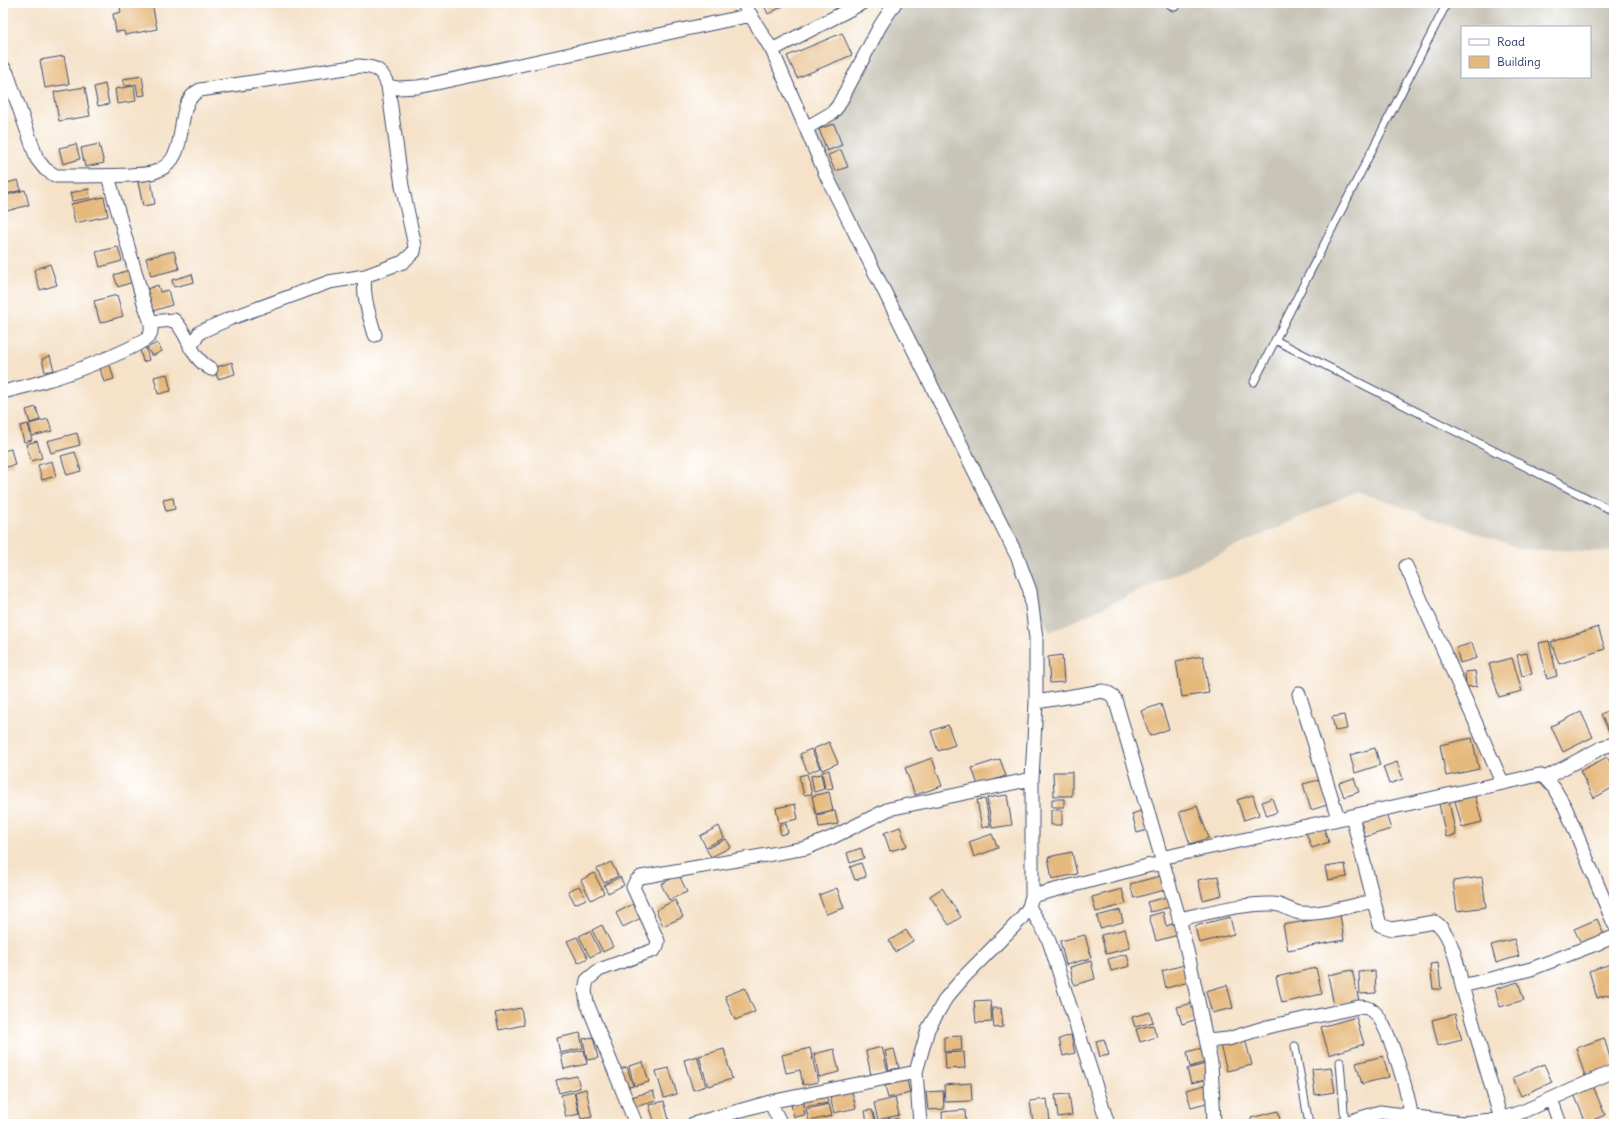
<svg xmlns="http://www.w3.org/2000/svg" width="1617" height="1127" font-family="Delius,sans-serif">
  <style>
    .industrial { fill: #c8c4b8; fill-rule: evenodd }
    .building { fill: #e5b87b }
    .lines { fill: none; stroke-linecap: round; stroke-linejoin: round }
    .lane-casing { stroke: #3c4a6e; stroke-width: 9 }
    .street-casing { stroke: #3c4a6e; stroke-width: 15 }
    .lane { stroke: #fff; stroke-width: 7 }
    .street { stroke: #fff; stroke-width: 13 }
  </style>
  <rect width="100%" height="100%" fill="#fff"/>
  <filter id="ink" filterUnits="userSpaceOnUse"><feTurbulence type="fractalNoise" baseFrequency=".025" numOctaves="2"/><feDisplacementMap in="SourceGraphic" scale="8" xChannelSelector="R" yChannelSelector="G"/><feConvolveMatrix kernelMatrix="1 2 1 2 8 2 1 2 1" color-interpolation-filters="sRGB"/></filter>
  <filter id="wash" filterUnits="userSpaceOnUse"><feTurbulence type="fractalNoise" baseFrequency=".012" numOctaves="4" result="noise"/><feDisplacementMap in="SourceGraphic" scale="16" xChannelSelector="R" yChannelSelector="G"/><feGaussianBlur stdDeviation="0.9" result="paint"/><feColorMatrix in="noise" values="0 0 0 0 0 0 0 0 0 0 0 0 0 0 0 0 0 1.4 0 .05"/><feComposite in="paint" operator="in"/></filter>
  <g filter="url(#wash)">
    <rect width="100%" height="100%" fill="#f5e2c9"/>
    <path class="industrial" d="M903,3H1614V552L1522,549L1357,491L1050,632L812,143L889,17ZM1462,27H1590V77H1462Z"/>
    <g id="blocks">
      <path class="building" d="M119,3H152L157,29L125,35L124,31L116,32L113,14L121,12Z
        M763,3H789L768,14Z
        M842,33L852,55L797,78L787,56Z
        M64,56L69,84L45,88L40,60Z
        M142,76L145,95L138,96L136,84L125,86L123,79Z
        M105,84L109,104L98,106L94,87Z
        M134,86L136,101L117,104L115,89Z
        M85,87L90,116L59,121L54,92Z
        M834,124L842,145L827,151L819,129Z
        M76,144L80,159L63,164L59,148Z
        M99,144L104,163L85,167L81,148Z
        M841,150L848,167L835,171L828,155Z
        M18,180L21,190L3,195V184Z
        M151,180L155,204L143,206L138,182Z
        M89,189L90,198L72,201L70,193Z
        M25,190L29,205L3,212V196Z
        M104,197L108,216L75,223L71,204Z
        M118,247L122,261L100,267L96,252Z
        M174,251L179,269L151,276L146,258Z
        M50,264L57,285L40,290L34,270Z
        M129,270L133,282L118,287L114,275Z
        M192,274L194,282L174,287L172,280Z
        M158,285L160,292L168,290L172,305L153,311L147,289Z
        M117,295L123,316L100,323L94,301Z
        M157,343L162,351L152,356L147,348Z
        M146,348L149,360L143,362L140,349Z
        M50,356L54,370L45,372L42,359Z
        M109,362L114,379L104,382L99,365Z
        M232,362L235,374L218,379L214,368Z
        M167,374L171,391L158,394L154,377Z
        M36,407L40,420L30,423L26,410Z
        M48,419L52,431L32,436L29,424Z
        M28,424L32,440L24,442L20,426Z
        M77,433L80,445L51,453L47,441Z
        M37,441L42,458L31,461L26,444Z
        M11,449L15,465L3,468V451Z
        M75,452L81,471L67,475L61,456Z
        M52,461L56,476L42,480L38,465Z
        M173,498L175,509L166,511L163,500Z
        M1598,627L1605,649L1559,664L1551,642Z
        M1549,641L1557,676L1547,679L1539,643Z
        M1472,643L1477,658L1460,663L1456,648Z
        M1527,653L1532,674L1522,676L1517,655Z
        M1062,655L1064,682L1050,683L1048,657Z
        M1203,656L1209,693L1182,697L1176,661Z
        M1512,658L1522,691L1499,697L1489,664Z
        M1475,671L1477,686L1466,687L1465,672Z
        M1161,704L1169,729L1150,736L1141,711Z
        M1614,708V732L1610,734L1601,714Z
        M1581,712L1593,737L1563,752L1551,726Z
        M1344,715L1347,729L1335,731L1332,717Z
        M948,725L955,745L938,751L931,731Z
        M1472,738L1479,769L1446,776L1440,745Z
        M829,742L838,763L822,770L813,749Z
        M1375,748L1380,765L1355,773L1350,755Z
        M811,749L820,768L808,773L800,754Z
        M1607,757L1614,770V787L1594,798L1580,771Z
        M932,758L942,786L915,795L905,768Z
        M1000,759L1006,776L978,785L972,768Z
        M1397,762L1403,779L1389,784L1383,767Z
        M829,770L833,788L825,789L822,772Z
        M1053,772H1072V796H1054Z
        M807,774L812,794L804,795L799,776Z
        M821,774L824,789L814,792L811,776Z
        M1354,778L1359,792L1344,797L1339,783Z
        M1323,779L1330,804L1311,810L1303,784Z
        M829,792L833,810L816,814L812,796Z
        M1007,795L1012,825L992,828L987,798Z
        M1253,795L1259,815L1244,820L1237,800Z
        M1475,796L1482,822L1462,827L1455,801Z
        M1448,797L1456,835L1446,837L1438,799Z
        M1272,798L1277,812L1267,816L1262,802Z
        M985,799L990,826L982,828L977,800Z
        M1052,799H1064V807H1052Z
        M795,804L798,819L779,823L776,808Z
        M1197,806L1209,838L1190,844L1179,812Z
        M1051,810H1062V825H1051Z
        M1144,810L1150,829L1137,833L1132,814Z
        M835,811L838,824L819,827L817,815Z
        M1385,811L1391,829L1365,837L1360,819Z
        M786,824L788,833L781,835L779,825Z
        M1322,824L1329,842L1312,848L1305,830Z
        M719,826L724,838L706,847L700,836Z
        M900,827L907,846L890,851L884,833Z
        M992,834L998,848L974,857L969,842Z
        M726,839L731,847L711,857L706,849Z
        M861,848L864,858L850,863L847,853Z
        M1072,852L1077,874L1052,879L1048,857Z
        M611,862L618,876L604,883L597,869Z
        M861,863L866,877L855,880L850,867Z
        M1345,864L1347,877L1328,880L1325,867Z
        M594,873L604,893L591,900L581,880Z
        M679,875L687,892L669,900L661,884Z
        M1160,876L1164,890L1134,898L1130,884Z
        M1218,876L1222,895L1203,900L1198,880Z
        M620,877L624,885L608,893L604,885Z
        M1482,877L1486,907L1457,911L1453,881Z
        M579,886L586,899L575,904L568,891Z
        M837,888L844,908L826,914L819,895Z
        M942,888L961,917L949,925L930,896Z
        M1122,889L1126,904L1096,912L1092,897Z
        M1167,897L1170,907L1150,912L1147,902Z
        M675,900L683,917L663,926L656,910Z
        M635,903L643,917L623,927L616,913Z
        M1120,910L1123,922L1100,928L1097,916Z
        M1163,912L1166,926L1175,923L1178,935L1156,941L1149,916Z
        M1340,915L1344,940L1288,950L1283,925Z
        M1230,917L1234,934L1199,943L1195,926Z
        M1597,919L1604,935L1582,945L1574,929Z
        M602,925L613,947L603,952L592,930Z
        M1125,929L1130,948L1106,954L1101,935Z
        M906,930L913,941L895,952L889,941Z
        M590,931L600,952L590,957L579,936Z
        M1085,935L1091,958L1066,965L1060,941Z
        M577,937L588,958L578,963L567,941Z
        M1514,939L1519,956L1496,963L1491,945Z
        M1127,954L1130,966L1111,971L1108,959Z
        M1091,961L1095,979L1074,985L1070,967Z
        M1438,963L1441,989H1433L1430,964Z
        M1611,964L1614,974V993L1597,998L1589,971Z
        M1184,965L1189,982L1166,988L1162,971Z
        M1316,968L1322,994L1282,1003L1276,977Z
        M1352,970L1359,1001L1334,1006L1328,975Z
        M1375,971L1376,993L1360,994L1359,972Z
        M1518,982L1524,1000L1500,1007L1495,989Z
        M1227,985L1233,1008L1212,1013L1206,991Z
        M745,988L755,1012L735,1020L725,996Z
        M990,1000L992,1022L976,1023L974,1001Z
        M1193,1003L1197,1019L1182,1024L1177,1007Z
        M521,1008L524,1025L499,1030L495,1013Z
        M992,1008H1001L1003,1027L994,1028Z
        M1150,1012L1153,1022L1135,1027L1132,1017Z
        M1455,1014L1462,1040L1438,1046L1432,1020Z
        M1356,1017L1364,1044L1329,1055L1321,1027Z
        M1153,1025L1157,1037L1140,1042L1136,1029Z
        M580,1033L583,1048L560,1053L557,1038Z
        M1071,1035L1075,1053L1063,1056L1059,1039Z
        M961,1036L962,1050L944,1052V1037Z
        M593,1037L598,1058L587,1060L583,1039Z
        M1604,1038L1613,1067L1585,1076L1576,1048Z
        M1104,1039L1109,1055L1100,1057L1096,1041Z
        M1245,1039L1252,1065L1227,1071L1220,1045Z
        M882,1047L888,1072L871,1075L866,1051Z
        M1205,1047L1209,1061L1190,1067L1187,1052Z
        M810,1048L818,1082L803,1085L800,1070L786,1073L782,1055Z
        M724,1049L732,1079L708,1086L699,1056Z
        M834,1049L839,1072L819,1077L814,1054Z
        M894,1049L899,1068L889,1070L885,1051Z
        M584,1050L587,1064L564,1069L561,1055Z
        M964,1052L965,1068L946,1069L945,1053Z
        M697,1056L706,1086L693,1090L684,1060Z
        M1383,1056L1389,1077L1362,1084L1356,1063Z
        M643,1062L649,1082L634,1086L629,1066Z
        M1206,1064L1210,1079L1191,1083L1187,1069Z
        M1544,1064L1552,1082L1521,1096L1513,1078Z
        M627,1067L633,1086L622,1089L617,1070Z
        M1331,1067L1335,1092L1315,1095L1312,1069Z
        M669,1068L677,1094L664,1098L656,1071Z
        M577,1076L580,1088L559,1093L556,1080Z
        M907,1080L910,1093L888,1098L885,1086Z
        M971,1083L972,1101L945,1102L944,1085Z
        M1205,1085L1210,1102L1191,1107L1186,1090Z
        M1593,1086L1605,1115L1586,1123L1574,1094Z
        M851,1088L856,1108L834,1113L829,1093Z
        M586,1089L592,1117L581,1119L575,1092Z
        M653,1091L656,1101L634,1107L631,1097Z
        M943,1091L944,1109L928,1110L926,1092Z
        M574,1092L579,1114L566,1117L561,1095Z
        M826,1092L828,1103L805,1107L803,1097Z
        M1069,1094L1072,1115L1058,1117L1055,1095Z
        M801,1097L805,1115L794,1117L790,1100Z
        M895,1098L899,1115L878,1120L874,1103Z
        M1047,1099L1050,1121L1033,1123L1030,1101Z
        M664,1101L670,1124H655L649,1105Z
        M829,1104L832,1116L809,1121L806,1109Z
        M872,1110L875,1120L867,1122L865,1111Z
        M965,1110L966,1124H943L942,1112Z
        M1278,1111L1281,1124H1252L1251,1118Z
        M898,1118L899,1124H877V1122Z
        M1528,1119L1529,1124H1513Z"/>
    </g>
  </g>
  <g filter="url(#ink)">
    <use href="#blocks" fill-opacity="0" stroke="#3c4a6e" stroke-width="1"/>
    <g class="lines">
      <g class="lane-casing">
        <path id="lane" d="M1275,340L1609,509
          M1254,382L1447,3
          M1295,1046L1309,1124
          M1340,1062L1345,1123"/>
      </g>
      <g class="street-casing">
        <path id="street" d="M743,3L772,50L827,177L1017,556L1030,591L1036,638V702L1032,779V896L1029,907L1021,919L964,977L946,998L928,1029L916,1072L920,1124
          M1173,3L1174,4
          M772,50L862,3
          M3,67L7,73L37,159L45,169L56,176C80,176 105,176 129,175C138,174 149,175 157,171C194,156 170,105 200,90L359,66C376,67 382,69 388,86L398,88L418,87L751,15
          M806,128L832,113L838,106L880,26L895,3
          M151,322L174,320C190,335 189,357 211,369
          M375,335C370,317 362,296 365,276L403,262L414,252L415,246L402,186L388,86
          M190,347L200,332L229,319L329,282L365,276
          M3,392C18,388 33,385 47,380C63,376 145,346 150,335C154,324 147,313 144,303L108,176
          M1406,566L1502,782
          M1299,694L1338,818
          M1036,702L1103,691L1110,694L1115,699L1178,914L1190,963L1211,1063L1214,1122
          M1545,778L1603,747L1614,744
          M1352,816L1380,925L1392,929L1435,922C1451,932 1459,969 1462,986L1501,1119
          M1161,858L1539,775L1545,778L1554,788L1566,809L1614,924
          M1032,896L1151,865L1163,864
          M1029,907L1042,927L1049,941L1108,1124
          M1179,919C1208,913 1243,903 1273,904C1283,904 1291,912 1301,913C1322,915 1353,905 1374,901
          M1462,986L1531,969L1614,937
          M1207,1041L1228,1039L1267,1027L1358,1007C1364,1007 1369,1007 1373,1011C1388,1021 1409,1096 1411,1116
          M1551,1099L1560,1124
          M770,1102L781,1124
          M636,1124L587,1003L585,991L587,980L599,970L654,950L657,946L658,941L633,887L636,881L641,877L806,848L833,837L889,809L1032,779
          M693,1124L770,1102L916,1072
          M1342,1124L1380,1112L1462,1123L1501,1119L1524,1111L1614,1071"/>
      </g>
      <use href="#lane" class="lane"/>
      <use href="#street" class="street"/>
    </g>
  </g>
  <rect width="1617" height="1127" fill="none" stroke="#fff" stroke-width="16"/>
  <rect x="1461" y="26" width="130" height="52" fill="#ffffff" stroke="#a4acbf"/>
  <rect x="1469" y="39" width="20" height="6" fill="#ffffff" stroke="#a4acbf"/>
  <text x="1497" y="46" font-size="12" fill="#1b2f5e">Road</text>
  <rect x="1469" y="56" width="20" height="12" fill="#e5b87b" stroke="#a4acbf"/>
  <text x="1497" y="66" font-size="12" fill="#1b2f5e">Building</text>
</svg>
